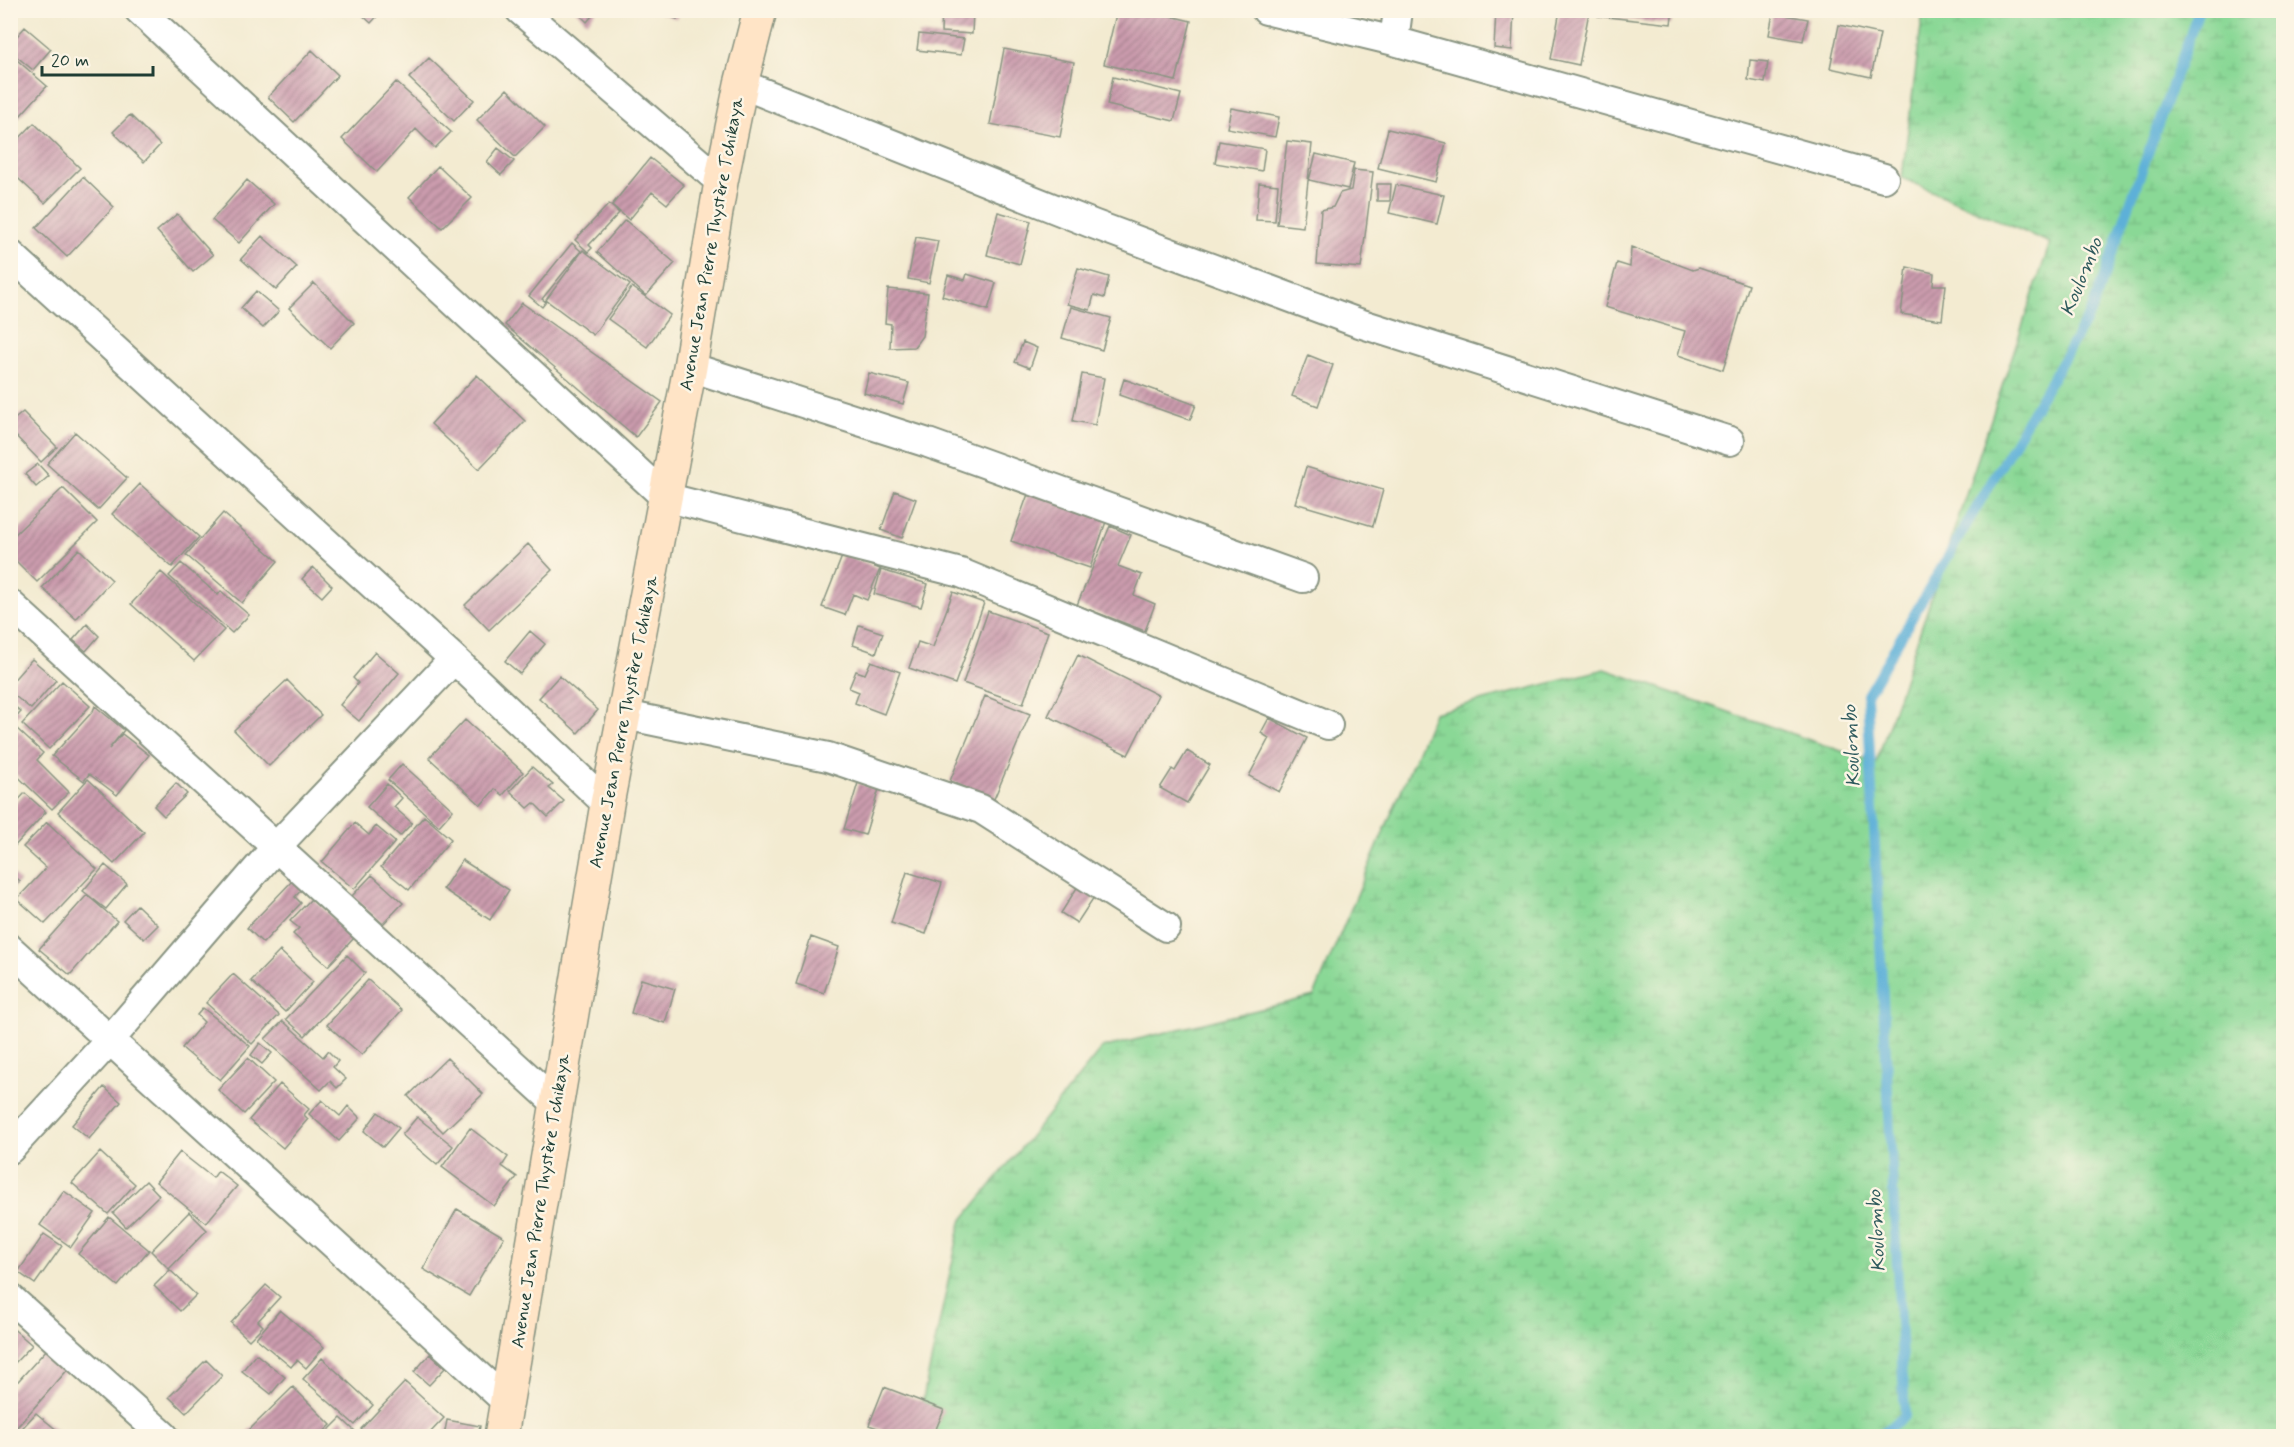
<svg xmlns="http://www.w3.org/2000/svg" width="2294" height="1447" font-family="Mynerve,sans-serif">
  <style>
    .wetland { fill: url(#wetland-marsh); stroke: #548a65; stroke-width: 1.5 }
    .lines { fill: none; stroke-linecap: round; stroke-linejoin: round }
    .stream { stroke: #5db0d8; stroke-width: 10 }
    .building { fill: url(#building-hatch) }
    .street-casing { stroke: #899482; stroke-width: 32 }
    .secondary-casing { stroke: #899482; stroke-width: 36 }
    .street { stroke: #fff; stroke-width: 28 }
    .secondary { stroke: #ffe4c6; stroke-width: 33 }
    .labels { text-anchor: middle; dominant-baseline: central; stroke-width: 5; stroke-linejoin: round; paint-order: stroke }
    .street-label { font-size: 18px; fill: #1f3d34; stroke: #fcf5e5 }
    .water-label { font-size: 20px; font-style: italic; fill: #2e5a5d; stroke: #fcf5e5 }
  </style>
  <defs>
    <pattern id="wetland-marsh" width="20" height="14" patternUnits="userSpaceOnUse" patternTransform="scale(1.5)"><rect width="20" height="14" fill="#8ad896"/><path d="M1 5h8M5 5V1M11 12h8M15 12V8" fill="none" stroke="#77ba82"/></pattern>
    <pattern id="building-hatch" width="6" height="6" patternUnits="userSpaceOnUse" patternTransform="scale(1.5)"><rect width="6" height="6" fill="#cb9bad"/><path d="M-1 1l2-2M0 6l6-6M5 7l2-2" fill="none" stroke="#a4808e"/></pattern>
  </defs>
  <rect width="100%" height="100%" fill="#fcf5e5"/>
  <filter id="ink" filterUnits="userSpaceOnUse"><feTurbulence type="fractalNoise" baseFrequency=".0167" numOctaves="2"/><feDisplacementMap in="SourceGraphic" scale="12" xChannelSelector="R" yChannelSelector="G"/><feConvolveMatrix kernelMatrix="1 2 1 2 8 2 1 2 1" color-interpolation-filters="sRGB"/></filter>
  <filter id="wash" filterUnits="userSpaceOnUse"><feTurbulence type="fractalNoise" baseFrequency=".008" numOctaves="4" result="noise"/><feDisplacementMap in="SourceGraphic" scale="24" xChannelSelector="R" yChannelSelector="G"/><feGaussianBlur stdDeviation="1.35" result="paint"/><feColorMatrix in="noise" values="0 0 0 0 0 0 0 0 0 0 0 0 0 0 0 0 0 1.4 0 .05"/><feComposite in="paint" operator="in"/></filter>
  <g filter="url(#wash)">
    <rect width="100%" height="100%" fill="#f3ebd1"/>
    <path class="wetland" d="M1923,11H2283V1436H915L961,1222L1102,1048L1314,996L1434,713L1605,669L1876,763L2050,243L1902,178Z"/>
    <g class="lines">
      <path class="stream" d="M1878,1436L1905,1416L1867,695L2092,310L2199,10"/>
    </g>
    <g id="blocks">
      <path class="building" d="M357,10H383L371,23Z
        M575,10H597L587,22Z
        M653,10H680L677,19Z
        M942,10L973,11L972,34L941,32Z
        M1117,10H1146L1191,21L1176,81L1104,64Z
        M1496,10H1514L1512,50L1494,48Z
        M1560,10L1589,12L1579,65L1551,59Z
        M1599,10H1673L1671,24L1598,16Z
        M1773,13L1808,19L1803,41L1769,35Z
        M1839,25L1880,34L1871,77L1830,68Z
        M25,27L51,49L33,70L10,51V44Z
        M919,34L964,39L961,55L917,50Z
        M1004,49L1074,62L1060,137L990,124Z
        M312,50L338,75L294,122L268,97Z
        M10,54L47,86L10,127Z
        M429,58L474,100L454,121L409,78Z
        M1750,60L1768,62L1765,83L1748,80Z
        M1113,77L1181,94L1174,121L1107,105Z
        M396,82L451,132L435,148L416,129L377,172L342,139Z
        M507,89L545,127L515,157L477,120Z
        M1231,108L1279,117L1275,137L1227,128Z
        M130,115L160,145L144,162L113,132Z
        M34,123L80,168L45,203L10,171V148Z
        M1388,129L1446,143L1436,182L1378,168Z
        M1219,141L1265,149L1262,171L1215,163Z
        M1287,141L1312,144L1303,227L1277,224Z
        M498,148L514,161L501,175L487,162Z
        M1316,154L1354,163L1348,189L1309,180Z
        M650,158L684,185L667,204L652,192L629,220L612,205Z
        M438,166L472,198L442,228L409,197Z
        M1354,170L1373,172L1361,268L1317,264L1321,210L1333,207L1340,193L1351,190Z
        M83,177L114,207L67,257L36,228Z
        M247,180L274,204L239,243L212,220Z
        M1259,183L1278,185L1275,221L1256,220Z
        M1377,184H1391L1390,201H1377Z
        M1396,185L1444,195L1437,224L1389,213Z
        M609,204L619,213L589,245L592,248L588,252L575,240Z
        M998,212L1031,221L1020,264L987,255Z
        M177,214L213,255L193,272L157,231Z
        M625,220L675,263L646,296L597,252Z
        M262,236L297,267L276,290L241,259Z
        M916,237L938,241L929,283L908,279Z
        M572,243L581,251L542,299L546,302L542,307L529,296Z
        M1631,247L1693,270L1699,268L1749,285L1723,370L1678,355L1685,331L1605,307L1617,263L1630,267Z
        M583,250L630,285L593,335L546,300Z
        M1907,267L1934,273L1933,285H1946L1942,320L1901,314Z
        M1078,268L1109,277L1104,298L1094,295L1090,310L1067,304Z
        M967,274L996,283L988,310L942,296L948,275L965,280Z
        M314,283L354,323L330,348L289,308Z
        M632,287L670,315L647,347L608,319Z
        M888,289L928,293L922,336L914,347L890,348L891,324L885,323Z
        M256,291L279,311L263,328L241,308Z
        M522,303L662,402L636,437L505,325Z
        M1071,307L1111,318L1102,350L1062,338Z
        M1023,342L1037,348L1030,368L1015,362Z
        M1308,355L1333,365L1318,406L1292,396Z
        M869,373L909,383L903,404L864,393Z
        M1082,374L1104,378L1095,425L1073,421Z
        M477,375L525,421L479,469L431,424Z
        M1124,379L1196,405L1190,420L1119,395Z
        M23,412L57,447L41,462L10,430V423Z
        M75,432L127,478L98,510L47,464Z
        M38,464L49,476L36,487L25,474Z
        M1306,467L1383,490L1373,526L1295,503Z
        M1032,483L1110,510L1090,568L1011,541Z
        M140,484L199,537L172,567L112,514Z
        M63,488L97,522L37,582L10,555V539Z
        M895,491L916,499L902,538L881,530Z
        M223,513L278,561L242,603L186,555Z
        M1110,526L1131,535L1118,566L1142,575L1134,595L1155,604L1145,631L1077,605Z
        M528,544L552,570L489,630L465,605Z
        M79,549L112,580L76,619L42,588Z
        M843,554L880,569L867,600L853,594L845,615L822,607Z
        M181,563L218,595L221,591L249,615L232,633L169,576Z
        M313,567L332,586L322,597L302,579Z
        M881,570L928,584L921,607L874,594Z
        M161,572L224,630L194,661L131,604Z
        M953,592L984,603L955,684L909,668L918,642L933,647Z
        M988,611L1048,632L1023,704L963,683Z
        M87,624L99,636L86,651L73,640Z
        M859,625L883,633L876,653L853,645Z
        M530,631L545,644L520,674L505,661Z
        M375,652L399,673L359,721L340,705L358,683L353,678Z
        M1078,655L1158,695L1128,755L1048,716Z
        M32,659L56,680L31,709L10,692V684Z
        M871,661L900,672L884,714L855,703L859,692L849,688L856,671L865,674Z
        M559,676L598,710L578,733L539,698Z
        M287,680L321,715L269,766L234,730Z
        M62,681L90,706L49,749L22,724Z
        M985,696L1030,714L994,799L950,781Z
        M10,702L21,712L10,723Z
        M95,706L124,730L109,749L122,734L149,755L117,795L89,774L84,781L52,756L93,711Z
        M1269,718L1307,738L1279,792L1249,776L1269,738L1261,733Z
        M465,720L523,772L503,795L495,789L481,805L429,758Z
        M16,728L43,753L37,760L69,792L52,809L10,769V734Z
        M1187,751L1210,765L1187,803L1160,788L1172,769L1175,771Z
        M402,764L453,810L439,826L388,780Z
        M532,767L553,785L549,788L564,801L548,817L534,803L528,808L510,791Z
        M88,779L144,832L114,864L58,812Z
        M176,783L187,794L164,816L154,806Z
        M858,783L879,789L865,835L844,829Z
        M387,784L402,798L394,807L412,823L400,836L367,807Z
        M25,793L46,812L10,851V809Z
        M424,816L451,839L409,890L381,867Z
        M47,822L97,869L45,924L17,899L46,868L23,847Z
        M355,823L369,835L376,826L395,842L354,889L322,862Z
        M462,860L509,890L490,920L443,889Z
        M105,865L127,884L106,909L83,891Z
        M10,872L20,881L10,890Z
        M907,872L942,883L926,934L891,923Z
        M372,875L403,903L383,924L352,896Z
        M294,879L303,888L295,897L301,903L263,943L247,928Z
        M1078,886L1094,897L1077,923L1061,913Z
        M87,895L117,921L70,975L39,949Z
        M312,898L354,938L328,966L293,934L299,928L290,921Z
        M137,905L158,925L144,939L123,920Z
        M811,937L839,947L824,993L796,984Z
        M280,951L313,982L285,1012L251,981Z
        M347,955L365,973L305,1036L286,1019Z
        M233,974L279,1015L252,1044L206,1003Z
        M641,979L675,989L665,1023L631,1013Z
        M368,980L402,1010L362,1055L327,1025Z
        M203,1008L250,1046L220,1080L182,1048L204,1022L197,1015Z
        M283,1021L323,1057L328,1051L338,1061L333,1067L346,1079L337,1088L330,1081L321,1090L265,1039Z
        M260,1043L272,1053L262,1064L251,1055Z
        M248,1058L274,1082L244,1114L218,1090Z
        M447,1058L483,1094L443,1132L408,1096Z
        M280,1084L309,1109L304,1115L308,1119L283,1148L249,1120Z
        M104,1087L121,1102L89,1139L72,1125Z
        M322,1100L340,1116L348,1106L360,1118L339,1141L309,1114Z
        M378,1112L399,1128L383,1147L364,1131Z
        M417,1117L453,1146L437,1165L402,1135Z
        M470,1128L508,1157L502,1166L517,1177L494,1206L442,1167Z
        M100,1152L135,1184L108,1214L72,1183Z
        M180,1152L213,1178L218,1171L237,1186L206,1223L156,1182Z
        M146,1181L159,1195L126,1227L113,1213Z
        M64,1191L95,1213L71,1247L40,1225Z
        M457,1209L504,1237L469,1296L423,1269Z
        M189,1212L207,1230L169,1269L151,1251Z
        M109,1217L149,1250L118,1286L78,1254Z
        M44,1234L62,1246L35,1284L18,1272Z
        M170,1270L196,1295L180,1311L154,1286Z
        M266,1285L280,1297L258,1321L263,1326L249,1340L231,1323Z
        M280,1310L324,1347L306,1368L297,1360L291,1367L256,1338Z
        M10,1326L32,1345L10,1368Z
        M48,1348L70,1367L10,1435V1390Z
        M256,1354L285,1377L271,1394L242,1371Z
        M430,1354L445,1368L429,1385L414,1372Z
        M322,1358L373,1405L355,1425L303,1379Z
        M206,1360L222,1376L186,1413L169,1397Z
        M405,1382L444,1418L427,1436H369L361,1429Z
        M293,1387L331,1425L319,1436L244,1435Z
        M884,1387L944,1410L933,1436H899L869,1425Z
        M36,1413L64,1436H15Z
        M341,1418L356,1432L352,1436H323Z
        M447,1420L480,1426L478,1436H444Z"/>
    </g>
  </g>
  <g filter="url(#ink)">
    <use href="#blocks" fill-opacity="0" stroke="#899482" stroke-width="1.5"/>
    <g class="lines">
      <g class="street-casing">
        <path id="street" d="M139,10L665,497L961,573L1328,725
          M520,10L721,182
          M1266,10L1394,41L1884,178
          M1394,41L1398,10
          M741,84L1093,224L1356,322L1730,441
          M10,254L454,659L607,804
          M690,367L928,443L1303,578
          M10,604L557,1104
          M625,715L828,757L981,809L1166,927
          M10,949L507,1402
          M10,1149L109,1041L276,847L454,659
          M10,1298L164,1436"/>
      </g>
      <g class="secondary-casing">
        <path id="secondary" d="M501,1436L607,804L690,367L721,182L741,84L760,10"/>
      </g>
      <use href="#street" class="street"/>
      <use href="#secondary" class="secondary"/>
    </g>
  </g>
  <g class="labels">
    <g class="street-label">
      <text transform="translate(712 244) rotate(-80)">Avenue Jean Pierre Thystère Tchikaya</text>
      <text transform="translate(624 722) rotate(-79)">Avenue Jean Pierre Thystère Tchikaya</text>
      <text transform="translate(541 1201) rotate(-81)">Avenue Jean Pierre Thystère Tchikaya</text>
    </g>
    <g class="water-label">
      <text transform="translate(2082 277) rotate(-68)">Koulombo</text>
      <text transform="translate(1852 746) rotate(-93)">Koulombo</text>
      <text transform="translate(1877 1231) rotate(-93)">Koulombo</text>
    </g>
  </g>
  <rect width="2294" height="1447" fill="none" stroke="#fcf5e5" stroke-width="36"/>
  <path d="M42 66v9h111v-9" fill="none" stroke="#1f3d34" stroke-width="3"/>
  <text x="51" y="66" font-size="18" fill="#1f3d34" stroke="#fcf5e5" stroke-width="4.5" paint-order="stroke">20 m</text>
</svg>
